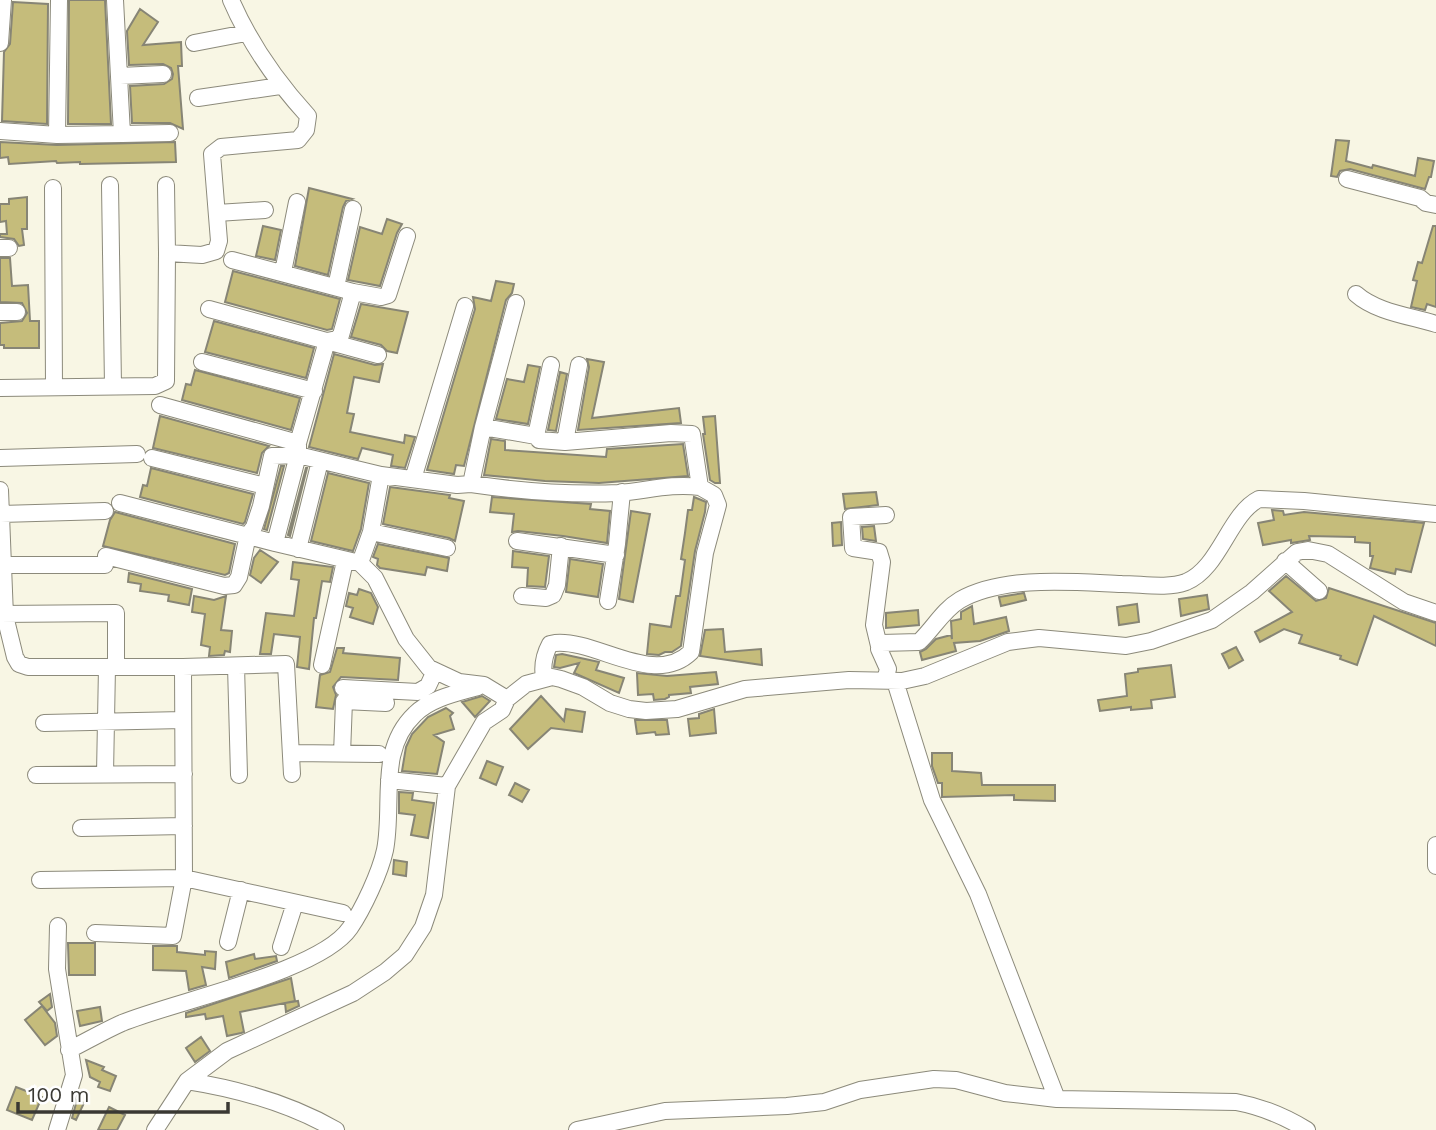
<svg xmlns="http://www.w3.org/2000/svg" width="1436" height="1130" font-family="'Work Sans',sans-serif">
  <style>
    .building { fill: #c5bc7b; stroke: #878575; stroke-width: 2 }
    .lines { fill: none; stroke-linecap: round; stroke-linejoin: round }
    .minor-casing { stroke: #8c8a7b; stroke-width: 18 }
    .minor { stroke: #fff; stroke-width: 16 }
  </style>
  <rect width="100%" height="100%" fill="#f8f6e4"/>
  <path class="building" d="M69,0H105L111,124H68Z
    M13,2L48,4L47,124L2,121L4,52L10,44Z
    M140,9L158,22L143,45L181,42L182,66H178L183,129L170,123H132L130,86L164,84L172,79L173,74L171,68L163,64L129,65L127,31Z
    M1336,140L1349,141L1346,161L1372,168L1373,165L1415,176L1418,158L1434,161L1431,177H1429L1425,189L1350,169L1340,171L1337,177L1331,176Z
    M0,142L57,145L175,142L176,162L80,164V162L57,163L56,161L9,164L8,157L0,158Z
    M309,188L352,199L346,201L343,207L328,275L295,266Z
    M27,197V229H22L24,245L19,246L14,239L0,237V234H7L6,221L0,222V204H9V199Z
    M387,219L402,224L397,233L380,286L348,280L360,227L382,234Z
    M263,226L281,230L275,260L256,256Z
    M1433,226H1436V307L1427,304L1425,310L1411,307L1417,281L1413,280L1418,262L1422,263Z
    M0,258H10L12,286L28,285L30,321H39V348H4V345H0V323L22,321L27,313L22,303L0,302Z
    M233,271L340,299L332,329L327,330L225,302Z
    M496,281L514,284L512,293L506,300L464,466L456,465L454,474L427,470L475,309L473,297L491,301Z
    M361,304L408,312L397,353L387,351L381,345L351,337Z
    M214,321L314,348L306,378L205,352Z
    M334,354L375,365L383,364L379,382L354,377L347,413L354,414L350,432L404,443L405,435L415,437L405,468L391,466L393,455L362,448L358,459L309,447Z
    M587,359L604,362L592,418L679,408L681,423L578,430L589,367Z
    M528,365L540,367L528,424L496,419L507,379L524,382Z
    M195,370L300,398L291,430L182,400L186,384L191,385Z
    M560,372L567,374L556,431L548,430Z
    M160,416L269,446L262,453L257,473L153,448Z
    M715,416L720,483H715L710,480L703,434H705L703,417Z
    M491,439L505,441V450L606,457L607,449L683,444L688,476L599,483L545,481L484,475Z
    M281,466H284L267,530L264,529Z
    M151,468L253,494L245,522L243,524L140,497L143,485L147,486Z
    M306,468H307L290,536L288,535Z
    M328,473L369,483L361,529L353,551L311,541Z
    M390,487L450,495L449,498L464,501L455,541L449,538L383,524Z
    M876,492L878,505L845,509L843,494Z
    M492,497L591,504L590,509L610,511L607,543L563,536L518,531L512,532L514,514L490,512Z
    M694,497L706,502L705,512L695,551L681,646L672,652H665L659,655L647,654L650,624L671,627L676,596H680L685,560L681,559L685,533L688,510H692Z
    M1272,510L1283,511L1284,515L1304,512L1424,523L1411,572L1396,569L1395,574L1370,568L1373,556H1370V543L1355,542V537L1309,536L1310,540L1291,543V540L1263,545L1258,523L1274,520Z
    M631,511L650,514L633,602L619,599Z
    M115,512L235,544L229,573L225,575L103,546L110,520Z
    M841,522L842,545L833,546L832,523Z
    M874,526L876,541L863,539L862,527Z
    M378,544L449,558L447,571L427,567L425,575L380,568L377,565L378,559L373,557Z
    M260,550L278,562L261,583L250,575L254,558Z
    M513,551L549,556L545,587L527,586L528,568L512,567Z
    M570,559L603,564L598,597L566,592Z
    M293,562L333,567L330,582L322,581L316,618H314L309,669L297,667L300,637L274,634L271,654H260L266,613L294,616L299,580L291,579Z
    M129,573L192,589L189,605L168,601L169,595L140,591L141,584L128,582Z
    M1286,576L1316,601L1326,598L1329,588L1436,623V646L1374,616L1357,665L1340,659L1341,656L1299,643L1302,635L1284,629L1260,642L1255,632L1292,612L1269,591Z
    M359,589L371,593L378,607L373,624L350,617L353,608L346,606L349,593L357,595Z
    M1024,593L1026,600L1001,606L999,597Z
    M1207,595L1209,609L1181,616L1179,599Z
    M194,596L214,600L226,596L221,630L232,631L230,652L225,651L224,655L209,656L210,647L201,645L205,614L192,612Z
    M1137,604L1139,622L1119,625L1117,607Z
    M972,606L974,624L1006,617L1009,631L980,641L954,643L956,651L922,660L920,652L926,649L936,639L951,635L952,639L951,621L961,619V612Z
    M918,610L919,625L886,628V613Z
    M723,629L725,652L761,649L762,665L700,656L705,630Z
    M1236,647L1243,660L1229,668L1222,654Z
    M337,648H344L343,653L400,658L398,680L341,677L333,687L336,695L333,709L316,707L320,675L330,672Z
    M562,654L599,662L596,670L624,678L619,693L574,673L579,663L560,668L554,667L556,655Z
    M1171,665L1175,697L1151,700L1152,708L1131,710V707L1100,711L1098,700L1127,696L1125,674L1138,672V669Z
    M716,672L718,684L690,687L691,693L669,695V697L665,699L654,700L653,694L638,695L637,673L667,676Z
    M482,696L490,701L475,717L462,702Z
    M541,696L564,721L566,709L585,712L582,732L551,728L528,749L510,729Z
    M446,708L453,713L450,716L454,729L434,735L444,742L437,774L402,771L406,747L412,734L428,717Z
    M714,709L716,733L690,736L688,719L699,718V714Z
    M635,720H667L669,734L656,735L655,732L637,734Z
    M932,753H952V771L981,773L982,785H1055V801L1014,800V795L942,797V783H938L932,766Z
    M487,761L503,767L496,785L480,778Z
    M515,783L529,790L522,802L509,795Z
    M399,792L413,793L412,800L434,803L428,838L411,835L415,815L399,813Z
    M394,860L407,862L406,876L393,874Z
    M68,943H95V975H69Z
    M153,946H177V952L205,955V951L216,952L215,969L202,967L206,985L189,990L186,971L153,970Z
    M254,954L255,959L276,956L277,961L229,978L226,962Z
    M291,978L295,1001L240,1012L244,1032L241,1033L227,1036L223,1016L206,1019L205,1014L186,1017V1013Z
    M50,994L52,1007L47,1011L39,1002Z
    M298,1001L299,1006L286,1012L285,1003Z
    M42,1006L55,1023L57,1036L45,1045L25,1020Z
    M100,1007L102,1021L80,1026L77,1011Z
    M201,1037L210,1051L195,1062L186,1048Z
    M86,1060L104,1067L102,1070L116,1076L110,1091L98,1087L100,1082L90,1077Z
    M16,1087L42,1097L32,1120L7,1110Z
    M77,1100L84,1103L76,1120L72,1118Z
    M109,1107L125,1115L117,1130H98Z"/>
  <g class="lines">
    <g class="minor-casing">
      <path id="minor" d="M0,43L3,0
        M194,43L246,33
        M120,76L163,74
        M198,98L280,86
        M0,131L57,135L122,134L115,0
        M122,134L170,133
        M57,135L59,0
        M1347,179L1420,198L1426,203L1436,205
        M110,185L113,386
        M166,185L167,253
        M53,188L54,387
        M217,213L265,210
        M0,248H9
        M232,260L353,292L341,335L337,339L327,341L298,443V455L275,543L360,563L375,578L406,639L429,668L459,682L484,685L507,699L526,684L552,677L561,679L583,687L610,703L629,709L646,711L677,709L745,689L849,680L902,681L925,676L1008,642L1039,638L1126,646L1151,641L1212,620L1252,592L1297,552L1308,550L1328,554L1404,602L1436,613
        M283,272L297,202
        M336,287L353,209
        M353,292L381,297L388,295L407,236
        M1356,294C1376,312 1410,316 1436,324
        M209,309L378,355
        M0,312H17
        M202,362L314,391
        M0,388L155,386L166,381L167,253L202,255L216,251L219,241L212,154L221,147L298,140L306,130L308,116C276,81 250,44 231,0
        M160,405L298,443
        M483,427L536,436L539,440L565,442L579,365
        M536,436L551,365
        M0,458L137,454
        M152,458L265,486
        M413,479L465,306
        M471,484L483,427L516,303
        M0,490L5,616L15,657L19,664L28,667H183L286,664L292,774
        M120,503L275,543
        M1,514L105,511
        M371,532L447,548
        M517,541L616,555
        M298,549L320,461
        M106,556L224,586L234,585L239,577L248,535L254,527L261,506L272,456L298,455L381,475
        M1285,561L1319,591
        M360,563L371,532L381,475L457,485L471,484C519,491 569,495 618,493C646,491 671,483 700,487L692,434L671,433L565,442
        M0,565H105
        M522,596L546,598L553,595L557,585L561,546
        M608,601L617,544L622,492
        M0,614L116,613V667
        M879,646L874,625L882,562L879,552L853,548L851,517L886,515
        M322,665L345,561
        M236,666L239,775
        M544,678C542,666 544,655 550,644L555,643C597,639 654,688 691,652L705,553L718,505L714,495L700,487
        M885,680L888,669L879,649L881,643L919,642C933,629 943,610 960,600C1004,575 1073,582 1122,584C1142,584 1167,589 1186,582C1220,568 1229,514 1259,499L1304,501L1436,514
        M895,681L932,800L978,894L1057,1099
        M343,688L418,692L428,686L435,671
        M44,723L183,720
        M291,753L379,754
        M342,754L344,701L386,703
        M105,774L107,667
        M36,775L184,774
        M389,780L447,786
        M81,828L184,826
        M1436,845V866
        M40,880L184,878L343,913
        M95,933L173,936L184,878L183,667
        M228,942L241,890
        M281,947L295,903
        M69,1050C87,1041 104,1031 122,1023C175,1001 320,972 350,928C363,909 380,873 385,850C394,804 377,750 415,714C431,698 457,693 478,687
        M187,1081C238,1089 291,1104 336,1130
        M57,1130L74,1075L57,969L58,926
        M155,1130L187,1081L227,1051L353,993L385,972L405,955L423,927L434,895L447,786L484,722L502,710L507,699
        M577,1130L665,1111L787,1106L824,1102L860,1090L934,1079L956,1080L1005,1093L1057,1099L1236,1102C1263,1107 1284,1116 1307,1130"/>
    </g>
    <use href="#minor" class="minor"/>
  </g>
  <path d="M18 1102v10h210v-10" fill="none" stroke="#3a3933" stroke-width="3.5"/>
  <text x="28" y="1102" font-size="21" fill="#3a3933" stroke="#ffffff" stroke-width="5" paint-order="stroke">100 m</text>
</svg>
